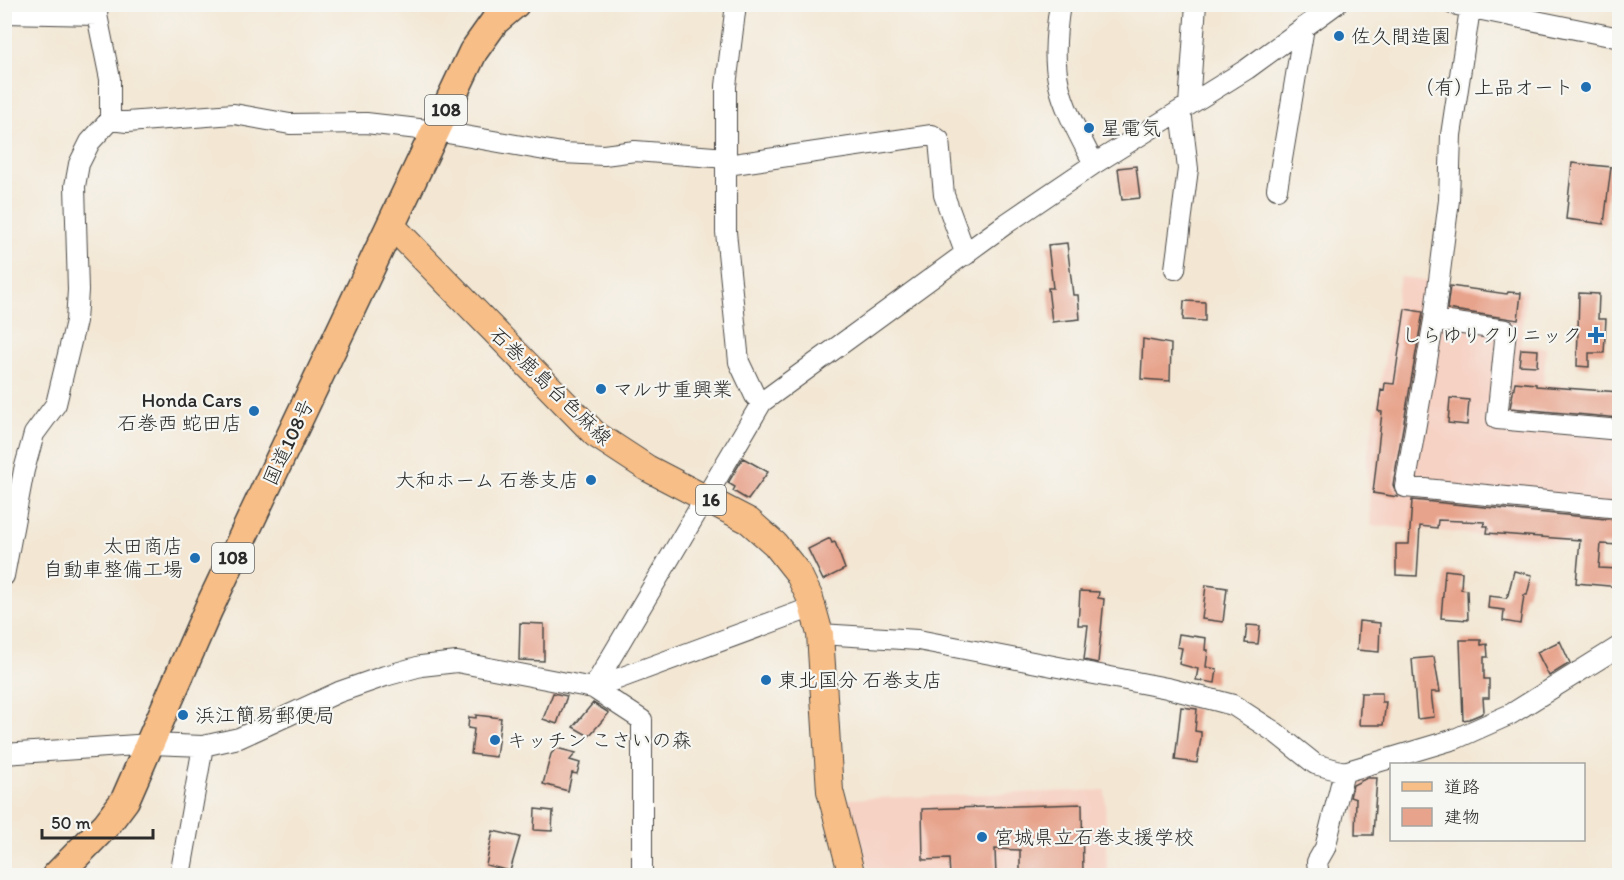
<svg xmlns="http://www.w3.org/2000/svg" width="1624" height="880" font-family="Itim,'Klee One',sans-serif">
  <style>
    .built { fill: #f6d2c4 }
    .building { fill: #e7a38b }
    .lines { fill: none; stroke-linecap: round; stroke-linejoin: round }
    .minor-casing { stroke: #494744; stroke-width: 22 }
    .major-casing { stroke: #494744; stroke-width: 28 }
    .highway-casing { stroke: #494744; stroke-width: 31 }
    .minor { stroke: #fff; stroke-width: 20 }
    .major { stroke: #f7be87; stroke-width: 26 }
    .highway { stroke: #f7be87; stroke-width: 28 }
    .poi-dot { fill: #1f6fb2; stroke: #f6f6f2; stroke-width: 2 }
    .labels { text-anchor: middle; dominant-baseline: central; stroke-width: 4.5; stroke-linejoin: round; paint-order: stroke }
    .shield { fill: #f6f6f2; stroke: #686867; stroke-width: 1.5 }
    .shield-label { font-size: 18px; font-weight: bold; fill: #2b2b2b }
    .poi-label { font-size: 20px; fill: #2b2b2b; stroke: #f6f6f2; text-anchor: start }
    .street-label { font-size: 20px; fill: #2b2b2b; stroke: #f6f6f2 }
  </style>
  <rect width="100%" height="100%" fill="#f6f6f2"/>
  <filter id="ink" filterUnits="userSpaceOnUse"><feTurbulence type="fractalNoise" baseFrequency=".0167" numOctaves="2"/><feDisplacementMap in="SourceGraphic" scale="12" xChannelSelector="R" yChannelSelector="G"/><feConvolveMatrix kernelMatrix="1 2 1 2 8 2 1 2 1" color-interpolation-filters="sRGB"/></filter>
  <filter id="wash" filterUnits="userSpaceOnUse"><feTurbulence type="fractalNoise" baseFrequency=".008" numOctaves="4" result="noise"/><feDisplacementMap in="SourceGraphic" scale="24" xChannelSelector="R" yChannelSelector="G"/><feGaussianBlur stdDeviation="1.35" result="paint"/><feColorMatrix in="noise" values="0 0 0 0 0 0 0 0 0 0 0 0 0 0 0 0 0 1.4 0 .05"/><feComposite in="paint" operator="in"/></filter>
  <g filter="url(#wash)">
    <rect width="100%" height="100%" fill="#f3e7d4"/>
    <path class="built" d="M1400,277L1526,292L1520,345L1546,348L1543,384L1619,390V548L1371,525L1367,459Z
      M1105,790L1107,875H870L847,799Z"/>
    <g id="blocks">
      <path class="building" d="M1572,163L1611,167L1604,224L1566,219Z
        M1136,166L1140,198L1122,200L1118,168Z
        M1067,243L1073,295H1078L1080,319L1052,322L1048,288H1053L1048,245Z
        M1450,286L1507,294L1508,292L1521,293L1518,320L1447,309Z
        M1579,293L1599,294L1598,319H1606L1604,353H1589V367L1577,366Z
        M1184,301L1205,302V321L1183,320Z
        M1405,309L1423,312L1393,485L1398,497L1373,493L1382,412L1378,411L1381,390L1384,391L1385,383L1394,384Z
        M1143,339L1171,344L1170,381L1141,379Z
        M1521,349L1538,350L1537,366L1519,365Z
        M1515,382L1536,384V386L1620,392V418L1510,408Z
        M1450,398L1469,400L1467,425L1448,423Z
        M743,458L768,472L748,500L733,491L735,487L728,483Z
        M1412,500L1616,520V526H1620V545L1601,544L1599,568L1620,569V587L1576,583L1580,540L1487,533L1488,526H1484L1485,522L1438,520L1437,528L1420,526L1417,576L1396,575V544H1409Z
        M830,538L832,543L835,542L845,569L823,580L808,549Z
        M1445,570L1462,572L1461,589L1467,590L1468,620L1441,618Z
        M1514,571L1532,575L1527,595H1524L1520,624L1503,621L1504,610L1488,608L1489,596L1506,598L1508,595Z
        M1206,585L1227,588L1223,622L1202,619Z
        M1080,591L1099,592L1098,598L1104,599L1098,663L1084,660L1088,625H1078Z
        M1359,621L1380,623L1379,652L1357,650Z
        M520,623L544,624V661L519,660Z
        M1247,625L1260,626L1258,644L1245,643Z
        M1179,634L1206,638L1205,650H1208L1206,667L1217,669L1215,683L1196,680L1198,669L1179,664L1182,648L1177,647Z
        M1460,640H1481V645L1487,644L1488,657H1484V679H1489V698H1483L1484,711L1481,714L1469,719L1463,720Z
        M1560,641L1570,663L1549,676L1537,652Z
        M1434,657L1440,692H1431L1434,717L1417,719L1412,659Z
        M553,693L567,696L557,724L543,719Z
        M1361,693H1382V702H1386L1383,725H1359Z
        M593,703L609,713L589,736L573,727Z
        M1181,707L1197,709L1195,731L1201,732V738L1197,763L1175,760Z
        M476,715L501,718L496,757L471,754L474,729L468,728L469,717L476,718Z
        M556,748L576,753L570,760L580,763L577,774L572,773L568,791L543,784L551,754Z
        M1367,778H1377L1373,835H1355L1356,799L1350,797L1353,785Z
        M1082,804L1083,876H1020V850L995,849L996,876H950L949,859L923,860L922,809Z
        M535,809L553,811L552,831L534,830Z
        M493,831L520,837L510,871L486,865Z"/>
    </g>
  </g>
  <g filter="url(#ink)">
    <use href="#blocks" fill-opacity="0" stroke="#494744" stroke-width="1.5"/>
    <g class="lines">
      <g class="minor-casing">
        <path id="minor" d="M736,4L726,86V232L739,362L755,396L762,402
          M1060,4C1048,81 1060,98 1094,164
          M1452,4L1620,38
          M4,13L97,15
          M1189,105L1196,4
          M110,120L127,122L234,114L290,124L366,123L436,131L562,153L604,155L635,151L727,158
          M727,165L932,135L939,140L944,195L966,255
          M1277,189L1304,27
          M1175,269L1188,169L1181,110
          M1434,320L1449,200L1451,135L1470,9
          M1620,430L1497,419L1506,330L1434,320L1405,487L1620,508
          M4,576L24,470L34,434L56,404L76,321L78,290L75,186L79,164L90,142L110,120V79L97,15L98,4
          M820,634L918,640L1167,688L1218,701L1233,705L1276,733L1315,764L1344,772L1455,739L1511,714L1620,646
          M593,688L813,607
          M593,688L642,720V876
          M4,754L151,744L203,746L239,738L339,692L385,676L421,666L457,662L593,688L762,402L1007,223L1094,164L1247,69L1336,4
          M180,876L203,746
          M1319,876L1317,862L1325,848L1344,772"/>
      </g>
      <g class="major-casing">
        <path id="major" d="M391,225L595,434L647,468L749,521L775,544L798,573L810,598L820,634L830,791L852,876"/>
      </g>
      <g class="highway-casing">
        <path id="highway" d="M56,876L107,824L125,800L208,610L473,52L495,21L515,4"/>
      </g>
      <use href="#minor" class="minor"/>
      <use href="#major" class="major"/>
      <use href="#highway" class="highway"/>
    </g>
  </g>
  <g class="poi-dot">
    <circle cx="1339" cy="36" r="6"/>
    <circle cx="1586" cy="87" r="6"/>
    <circle cx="1089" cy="128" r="6"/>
    <path d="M1593 326h6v6h6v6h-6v6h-6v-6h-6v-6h6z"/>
    <circle cx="601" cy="389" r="6"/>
    <circle cx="254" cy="411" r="6"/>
    <circle cx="591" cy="480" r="6"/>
    <circle cx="195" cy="558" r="6"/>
    <circle cx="766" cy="680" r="6"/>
    <circle cx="183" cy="715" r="6"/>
    <circle cx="495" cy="740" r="6"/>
    <circle cx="982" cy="837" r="6"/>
  </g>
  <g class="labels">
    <g class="shield">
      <rect x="425" y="95" width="42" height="30" rx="4.5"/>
      <rect x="696" y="485" width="30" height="30" rx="4.5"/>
      <rect x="212" y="543" width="42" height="30" rx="4.5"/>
    </g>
    <g class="shield-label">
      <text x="446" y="110">108</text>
      <text x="711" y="500">16</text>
      <text x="233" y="558">108</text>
    </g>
    <g class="poi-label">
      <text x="1351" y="36">佐久間造園</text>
      <text x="1574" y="87" text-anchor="end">（有）上品オート</text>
      <text x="1101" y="128">星電気</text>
      <text x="1582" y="335" text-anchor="end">しらゆりクリニック</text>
      <text x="613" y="389">マルサ重興業</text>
      <text x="242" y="400" text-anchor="end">Honda Cars<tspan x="242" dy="23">石巻西 蛇田店</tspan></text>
      <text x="579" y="480" text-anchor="end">大和ホーム 石巻支店</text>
      <text x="183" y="546" text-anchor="end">太田商店<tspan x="183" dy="23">自動車整備工場</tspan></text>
      <text x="778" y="680">東北国分 石巻支店</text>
      <text x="195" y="715">浜江簡易郵便局</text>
      <text x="507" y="740">キッチン こさいの森</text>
      <text x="994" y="837">宮城県立石巻支援学校</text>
    </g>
    <g class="street-label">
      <text transform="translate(551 386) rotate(44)">石巻鹿島台色麻線</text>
      <text transform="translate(288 442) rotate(-65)">国道108号</text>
    </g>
  </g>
  <rect width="1624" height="880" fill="none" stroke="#f6f6f2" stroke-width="24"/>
  <rect x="1390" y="763" width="195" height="78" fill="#f6f6f2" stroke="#a5a5a2" stroke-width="1.5"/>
  <rect x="1402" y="782" width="30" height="9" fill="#f7be87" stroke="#a5a5a2" stroke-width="1.5"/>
  <text x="1444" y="793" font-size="18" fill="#2b2b2b">道路</text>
  <rect x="1402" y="808" width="30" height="18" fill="#e7a38b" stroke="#a5a5a2" stroke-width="1.5"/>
  <text x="1444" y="823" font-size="18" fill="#2b2b2b">建物</text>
  <path d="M42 829v9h111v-9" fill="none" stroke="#2b2b2b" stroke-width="3"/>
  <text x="51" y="829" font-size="18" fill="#2b2b2b" stroke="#f6f6f2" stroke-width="4.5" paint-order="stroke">50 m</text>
</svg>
